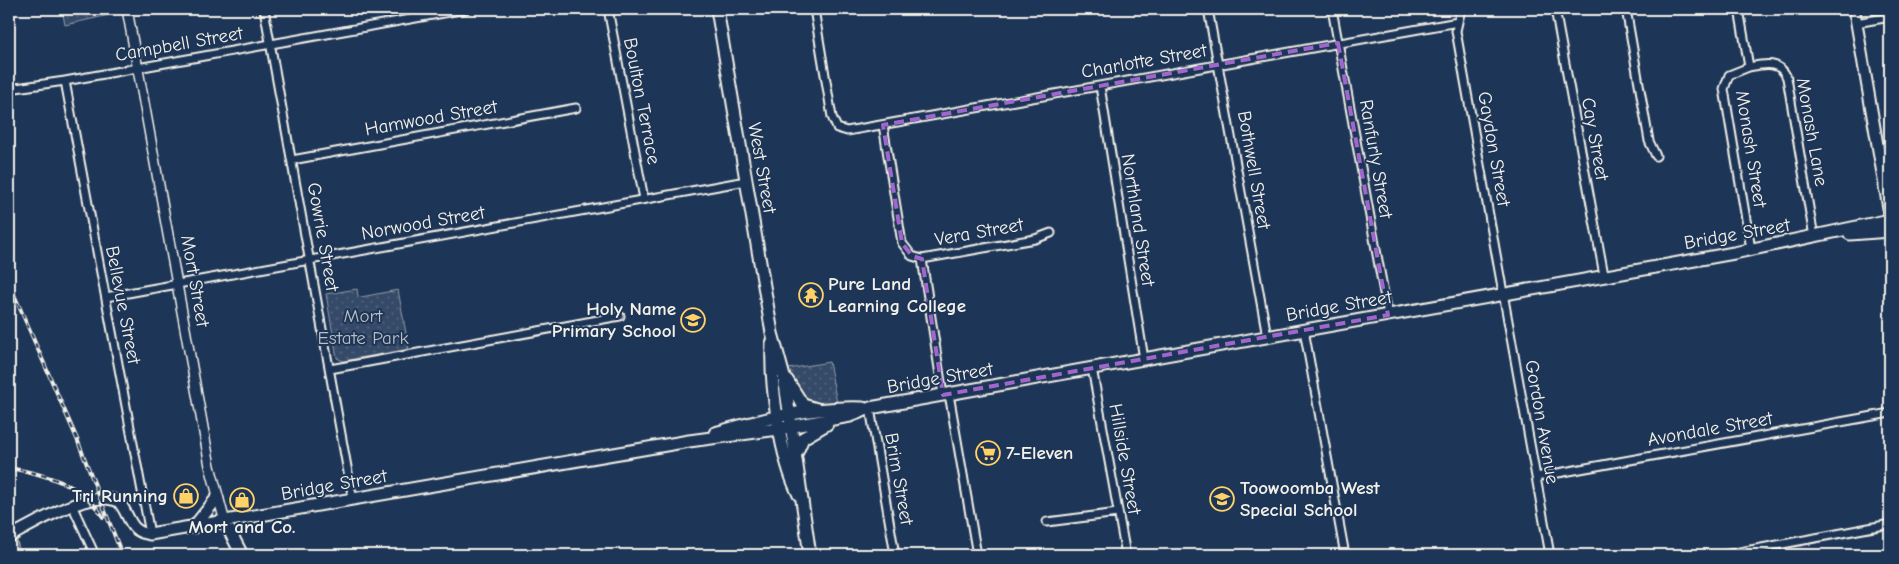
<svg xmlns="http://www.w3.org/2000/svg" width="1899" height="564" font-family="'Comic Neue',sans-serif">
  <style>
    .grass { fill: url(#grass-dots); stroke: #949ea8 }
    .lines { fill: none; stroke-linecap: round; stroke-linejoin: round }
    .stream { stroke: #9aa2ab; stroke-width: 2 }
    .minor-casing { stroke: #f4f1e8; stroke-width: 11 }
    .tertiary-casing { stroke: #f4f1e8; stroke-width: 12 }
    .secondary-casing { stroke: #f4f1e8; stroke-width: 14 }
    .primary-casing { stroke: #f4f1e8; stroke-width: 15 }
    .minor { stroke: #1d3557; stroke-width: 7 }
    .tertiary { stroke: #1d3557; stroke-width: 9 }
    .secondary { stroke: #1d3557; stroke-width: 10 }
    .primary { stroke: #1d3557; stroke-width: 11 }
    .rail-casing { stroke: #f4f1e8; stroke-width: 4 }
    .rail { stroke: #1d3557; stroke-width: 2; stroke-dasharray: 5.5; stroke-linecap: butt }
    .marked { fill: none; stroke: #9f67cb; stroke-width: 4; stroke-dasharray: 10 6; stroke-linejoin: round }
    .labels { text-anchor: middle; dominant-baseline: central; stroke-width: 4; stroke-linejoin: round; paint-order: stroke }
    .street-label { font-size: 19px; fill: #f4f1e8; stroke: #1d3557 }
    .poi-label { font-size: 19px; font-weight: bold; fill: #f4f1e8; stroke: #1d3557; text-anchor: start }
    .park-label { font-size: 19px; fill: #bbbfc1; stroke: #1d3557 }
  </style>
  <defs>
    <pattern id="grass-dots" width="8" height="8" patternUnits="userSpaceOnUse" patternTransform="scale(1.25)"><rect width="8" height="8" fill="#354a67"/><path d="M2 2h.1M6 6h.1" fill="none" stroke="#53657d" stroke-width="1.8" stroke-linecap="round"/></pattern>
  </defs>
  <rect width="100%" height="100%" fill="#1d3557"/>
  <filter id="ink" filterUnits="userSpaceOnUse"><feTurbulence type="fractalNoise" baseFrequency=".02" numOctaves="2"/><feDisplacementMap in="SourceGraphic" scale="10" xChannelSelector="R" yChannelSelector="G"/><feConvolveMatrix kernelMatrix="1 2 1 2 8 2 1 2 1" color-interpolation-filters="sRGB"/></filter>
  <g filter="url(#ink)">
    <path class="grass" d="M62,9H117L118,13L65,25Z
      M357,289L358,296L361,297L398,290L409,349L343,361L337,358L326,294Z
      M829,362L837,403L820,405L806,403L795,385L788,369Z"/>
    <g class="lines">
      <path class="stream" d="M9,515L13,529
        M16,539L20,555"/>
      <g class="minor-casing">
        <path id="minor" d="M264,9L353,500
          M608,9L644,199
          M814,9L832,117L837,128L847,131L1458,22
          M1208,9L1267,336
          M1332,9L1388,315
          M1461,9L1456,31L1550,555
          M1555,9L1604,275
          M1626,9L1649,141L1656,156
          M1739,9L1749,67L1729,75L1724,89L1751,249
          M1856,23L1890,17
          M1749,67C1764,64 1780,60 1787,78L1814,237
          M65,81L150,534
          M1100,86L1144,359
          M9,89L65,81L466,9
          M883,125L902,243L912,256L922,259L1035,239L1051,233
          M292,160L576,108
          M922,259L943,395
          M106,297L746,181
          M1304,330L1345,555
          M1092,368L1126,555
          M330,369L620,316
          M949,394L977,555
          M870,408L895,555
          M1536,477L1890,413
          M72,505L95,555
          M1047,522L1118,513
          M1724,555L1890,524"/>
      </g>
      <g class="tertiary-casing">
        <path id="tertiary" d="M127,9L210,466L225,522"/>
      </g>
      <g class="secondary-casing">
        <path id="secondary" d="M1854,9L1890,217
          M9,537C34,524 92,487 119,502C130,515 129,533 150,534"/>
      </g>
      <g class="primary-casing">
        <path id="primary" d="M717,9L772,333L784,377L810,555
          M1885,188L1890,195
          M1850,234L1890,231
          M772,343C770,385 780,458 799,495
          M787,380L803,405L817,409
          M715,433C762,419 814,406 863,408
          M797,452L803,438L827,424
          M225,522L242,555
          M194,527L217,498
          M150,534L689,441L771,430L850,416L870,408L1734,253L1890,220"/>
      </g>
      <use href="#minor" class="minor"/>
      <use href="#tertiary" class="tertiary"/>
      <use href="#secondary" class="secondary"/>
      <use href="#primary" class="primary"/>
      <g class="rail-casing">
        <path id="rail" d="M9,283L77,439L119,547
          M9,468C45,474 83,484 103,517"/>
      </g>
      <use href="#rail" class="rail"/>
    </g>
  </g>
  <path class="marked" d="M1338,43L1388,315L943,395L922,259L912,256L902,243L883,125Z"/>
  <defs>
    <g id="temple-ring" transform="scale(1.25)"><circle r="9.5" fill="#1d3557" stroke="#ffd166" stroke-width="1.5"/><path d="M0-6L5-2H3V0L6.5 2.5H4V6H1.5V3h-3V6H-4V2.5H-6.5L-3 0V-2H-5Z" fill="#ffd166"/></g>
    <g id="school-ring" transform="scale(1.25)"><circle r="9.5" fill="#1d3557" stroke="#ffd166" stroke-width="1.5"/><path d="M0-5L7-2L0 1L-7-2ZM-4 1L0 2.5L4 1V4Q0 6-4 4Z" fill="#ffd166"/></g>
    <g id="supermarket-ring" transform="scale(1.25)"><circle r="9.5" fill="#1d3557" stroke="#ffd166" stroke-width="1.5"/><path d="M-6-5.5h2.5l.6 2H6L4.5 2H-2.5L-4.4-4H-6ZM-1.5 3.2a1.3 1.3 0 1 0 .1 0ZM3 3.2a1.3 1.3 0 1 0 .1 0Z" fill="#ffd166"/></g>
    <g id="shop-ring" transform="scale(1.25)"><circle r="9.5" fill="#1d3557" stroke="#ffd166" stroke-width="1.5"/><path d="M-5-2.5h2.3a2.7 3.5 0 0 1 5.4 0H5L5.5 6h-11ZM-1.5-2.5h3a1.5 2.3 0 0 0-3 0Z" fill="#ffd166"/></g>
  </defs>
  <g fill-rule="evenodd">
    <use href="#temple-ring" x="811" y="295"/>
    <use href="#school-ring" x="693" y="320"/>
    <use href="#supermarket-ring" x="988" y="453"/>
    <use href="#shop-ring" x="186" y="496"/>
    <use href="#school-ring" x="1222" y="499"/>
    <use href="#shop-ring" x="242" y="500"/>
  </g>
  <g class="labels">
    <g class="street-label">
      <text transform="translate(179 44) rotate(-10)">Campbell Street</text>
      <text transform="translate(1144 61) rotate(-10)">Charlotte Street</text>
      <text transform="translate(642 101) rotate(79)">Boulton Terrace</text>
      <text transform="translate(431 118) rotate(-10)">Hamwood Street</text>
      <text transform="translate(1812 132) rotate(80)">Monash Lane</text>
      <text transform="translate(1595 139) rotate(80)">Cay Street</text>
      <text transform="translate(1494 149) rotate(80)">Gaydon Street</text>
      <text transform="translate(1751 149) rotate(81)">Monash Street</text>
      <text transform="translate(1376 159) rotate(80)">Ranfurly Street</text>
      <text transform="translate(762 168) rotate(80)">West Street</text>
      <text transform="translate(1254 170) rotate(80)">Bothwell Street</text>
      <text transform="translate(1138 220) rotate(81)">Northland Street</text>
      <text transform="translate(423 223) rotate(-10)">Norwood Street</text>
      <text transform="translate(979 232) rotate(-10)">Vera Street</text>
      <text transform="translate(1737 234) rotate(-10)">Bridge Street</text>
      <text transform="translate(323 237) rotate(80)">Gowrie Street</text>
      <text transform="translate(195 281) rotate(80)">Mort Street</text>
      <text transform="translate(123 305) rotate(79)">Bellevue Street</text>
      <text transform="translate(1339 306) rotate(-10)">Bridge Street</text>
      <text transform="translate(940 378) rotate(-10)">Bridge Street</text>
      <text transform="translate(1542 422) rotate(80)">Gordon Avenue</text>
      <text transform="translate(1710 429) rotate(-10)">Avondale Street</text>
      <text transform="translate(1125 459) rotate(80)">Hillside Street</text>
      <text transform="translate(899 479) rotate(80)">Brim Street</text>
      <text transform="translate(334 485) rotate(-10)">Bridge Street</text>
    </g>
    <g class="poi-label">
      <text x="828" y="284">Pure Land<tspan x="828" dy="22">Learning College</tspan></text>
      <text x="676" y="309" text-anchor="end">Holy Name<tspan x="676" dy="22">Primary School</tspan></text>
      <text x="1006" y="453">7-Eleven</text>
      <text x="1240" y="488">Toowoomba West<tspan x="1240" dy="22">Special School</tspan></text>
      <text x="168" y="496" text-anchor="end">Tri Running</text>
      <text x="242" y="527" text-anchor="middle">Mort and Co.</text>
    </g>
    <g class="park-label">
      <text x="363" y="316">Mort<tspan x="363" dy="22">Estate Park</tspan></text>
    </g>
  </g>
  <rect width="1899" height="564" fill="none" stroke="#1d3557" stroke-width="30"/>
  <rect x="15" y="15" width="1869" height="534" fill="none" stroke="#f4f1e8" stroke-width="2" filter="url(#ink)"/>
</svg>
